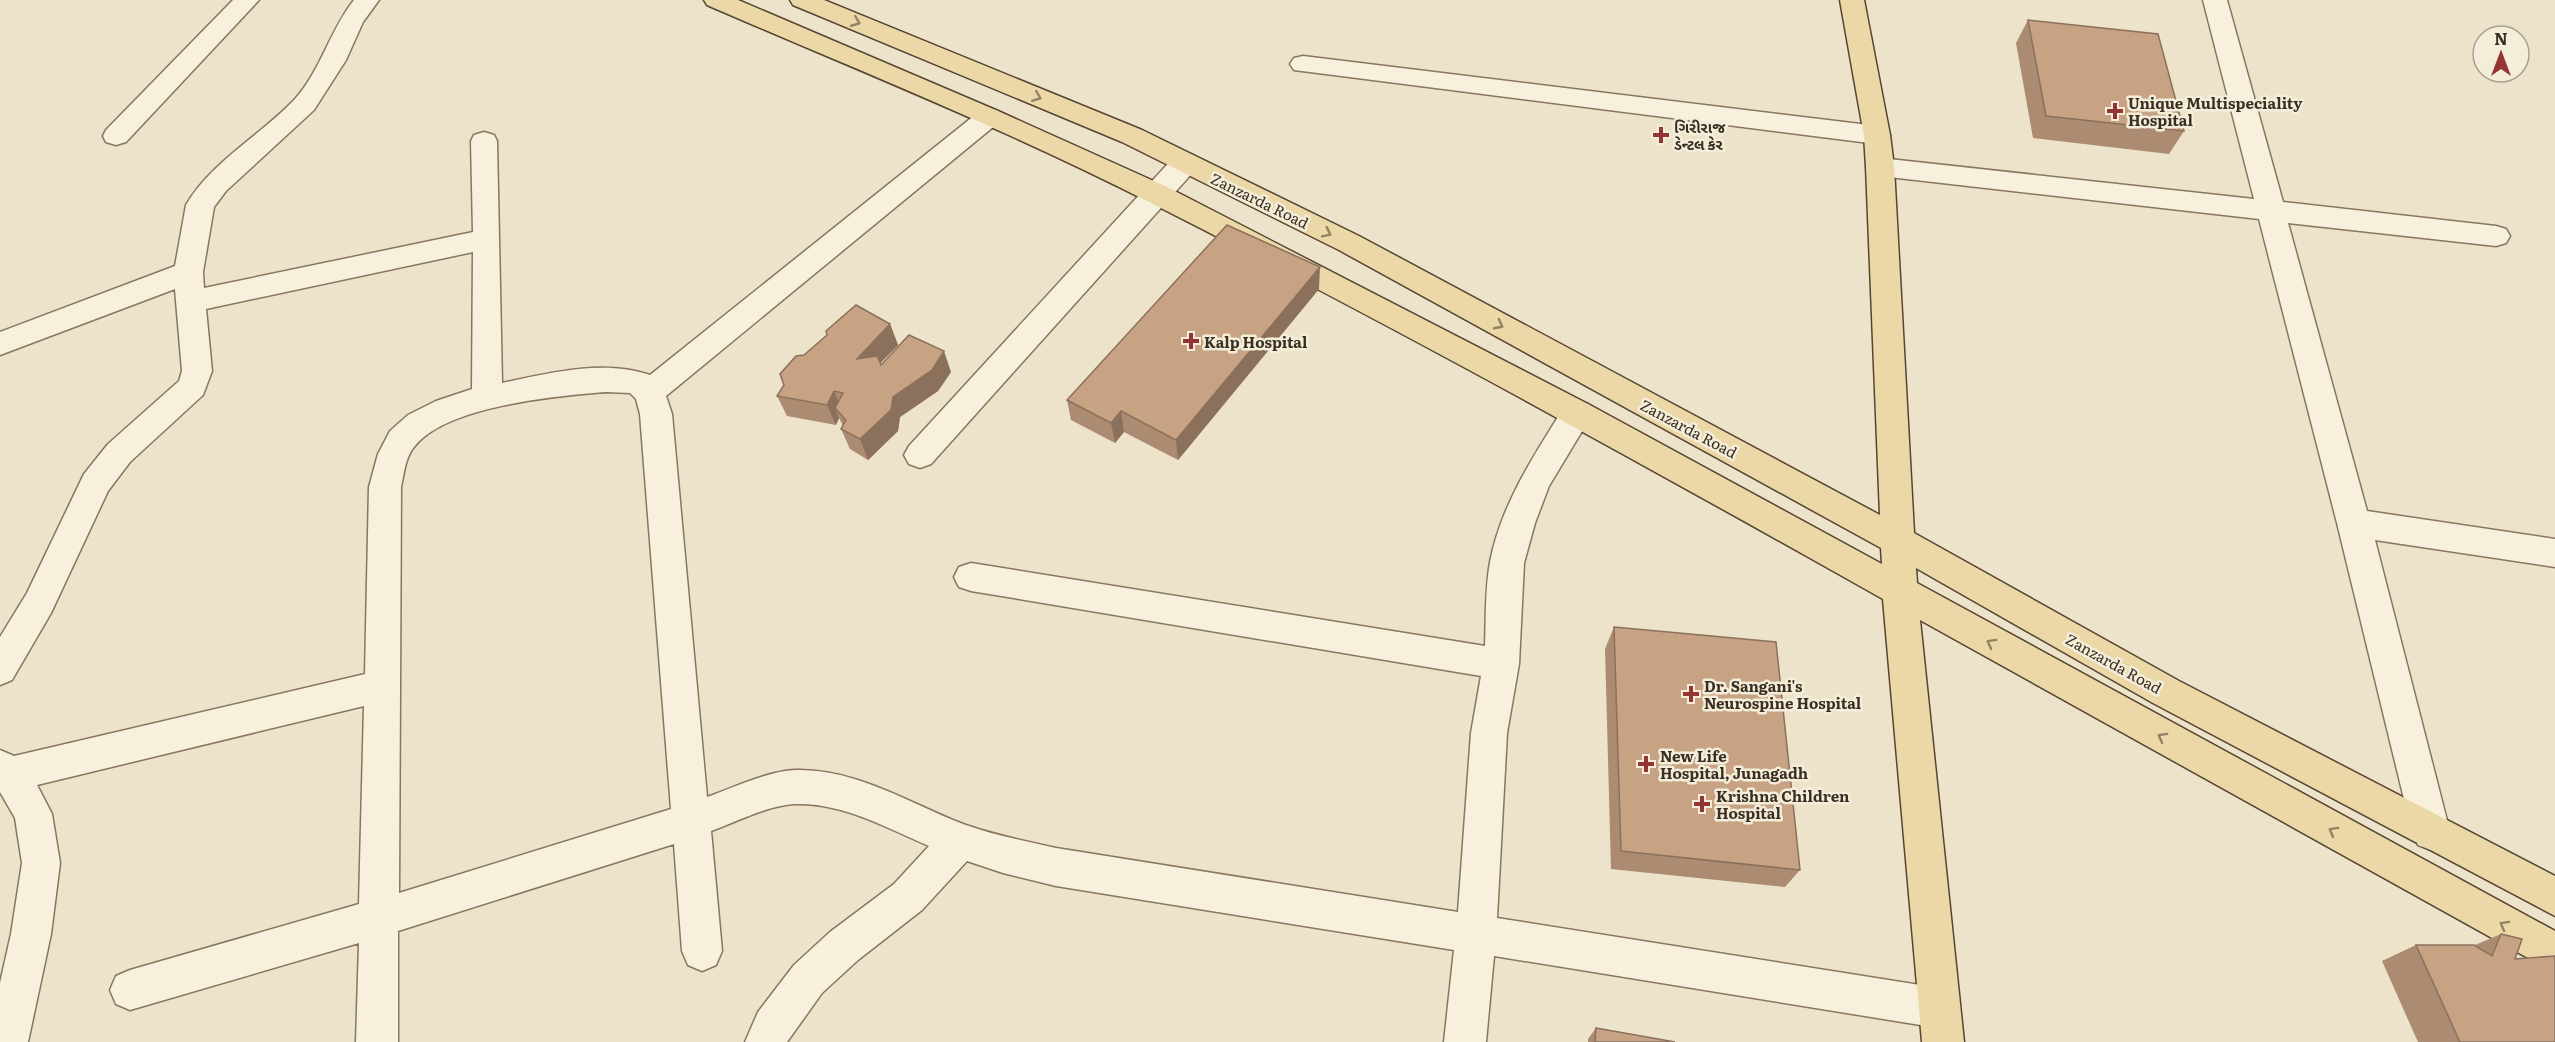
<svg xmlns="http://www.w3.org/2000/svg" width="2555" height="1042" font-family="Literata,'Noto Sans Gujarati',serif">
  <style>
    .lines { fill: none; stroke-linecap: round; stroke-linejoin: round }
    .minor-casing { stroke: #88765f; stroke-width: 3 }
    .major-casing { stroke: #564533; stroke-width: 3 }
    .minor { fill: #f7f0dd; fill-rule: evenodd }
    .major { fill: #ebd8a6; fill-rule: evenodd }
    .wall { fill: #ab8b71 }
    .shaded-wall { fill: #8b715c }
    .building { fill: #c7a283; stroke: #8b715c; stroke-width: 1.5 }
    .oneway { stroke: #928364 }
    .poi-dot { fill: #933633; stroke: #f4edd9; stroke-width: 2 }
    .labels { text-anchor: middle; dominant-baseline: central; stroke-width: 5; stroke-linejoin: round; paint-order: stroke }
    .poi-label { font-size: 15px; font-weight: bold; fill: #392e22; stroke: #f4edd9; text-anchor: start }
    .street-label { font-size: 15px; fill: #392e22; stroke: #f4edd9 }
  </style>
  <rect width="100%" height="100%" fill="#ece3ca"/>
  <g class="lines">
    <g class="minor-casing">
      <path id="minor" d="M233,0H259L126,142L116,145L106,142L103,136L106,130Z
        M354,0H379L363,22L346,60L314,110L226,191L214,207L203,272L204,288L473,232L471,141L474,135L484,132L494,135L497,141L502,383C549,373 604,359 650,375L980,111L989,108L998,111L1002,117L998,123L666,396L672,414L707,797C733,788 768,771 795,770C855,768 909,803 963,824C993,835 1025,841 1056,848L1458,912L1471,733L1481,676L971,591L959,587L954,577L959,567L971,563L1485,646C1486,619 1485,589 1490,562C1501,504 1535,454 1566,404L1577,401L1588,404L1593,413L1549,486L1535,523L1524,563L1519,664L1507,733L1497,918L1939,988L1953,994L1959,1008L1953,1022L1939,1028L1494,956L1486,1042H1444L1454,950L1056,886L1003,873L967,861L922,910L858,960L822,993L787,1042H745L758,1012L794,965L830,932L894,884L929,846C887,828 842,802 794,804C766,806 736,822 711,831L722,951L716,965L702,971L688,965L682,951L674,844L398,931V1042H356L359,943L130,1010L116,1004L110,990L116,976L130,970L359,904L364,706L37,785L52,814L60,863L51,934L28,1042H0V983L11,934L22,863L15,818L0,792V750L14,756L365,674L369,487L378,454L390,431L408,415L436,401L472,389L473,252L206,309L212,371L203,395L130,462L108,491L51,613L12,680L0,685V637L27,593L84,474L108,444L179,381L182,371L175,289L0,355V332L175,266L186,205C212,161 260,136 295,99C321,70 330,30 354,0ZM606,392L630,393L636,399L640,414L671,809L399,893L401,487C404,474 405,458 414,447C445,406 556,396 606,392Z
        M2203,0H2227L2283,202L2496,226L2506,229L2510,236L2506,243L2496,246L2288,223L2367,511L2555,539V567L2375,540L2450,832L2444,845L2431,850L2418,845L2412,832L2337,523L2259,219L1880,176L1870,174L1866,167L1870,160L1880,158L2254,199Z
        M1303,56L1877,126L1887,129L1890,135L1887,141L1877,144L1294,70L1290,64L1294,58Z
        M1185,154L1195,156L1199,163L1195,170L931,464L920,468L909,464L904,455L909,446L1175,156Z"/>
    </g>
    <g class="major-casing">
      <path id="major" d="M704,0H738L998,111L1167,187L1588,404L1882,564L1881,548L1339,250L1122,142L793,5L790,0H824L1142,130L1359,236L1880,515L1866,167L1864,135L1840,0H1864L1890,135L1894,167L1914,533L2179,681L2555,876V916L2153,703L1916,568L1917,583L2555,931V973L1920,620L1964,1042H1922L1883,599C1641,463 1398,328 1149,202C1006,129 855,69 707,5Z"/>
    </g>
    <use href="#minor" class="minor"/>
    <use href="#major" class="major"/>
  </g>
  <path class="wall" d="M2028,20L2184,131L2169,154L2033,138L2016,43Z
    M1319,289L1178,460L1124,432L1115,443L1071,420L1067,400Z
    M890,324L898,345L880,363L881,365L951,372L938,391L900,417L898,431L868,460L850,449L841,429L843,426L839,418L836,425L787,416L777,396L804,355Z
    M1614,627L1800,870L1785,887L1611,869L1605,649Z
    M2501,934L2515,959L2555,1042H2418L2382,961L2416,945H2475Z
    M1596,1028L1675,1042H1588V1039Z"/>
  <path class="shaded-wall" d="M1320,267L1319,289L1178,460L1176,440Z
    M890,324L898,345L865,379L857,359Z
    M944,351L951,372L938,391L900,417L898,431L868,460L860,439L893,397Z
    M834,391L843,412L835,408L839,418L836,425L827,405Z
    M1121,411L1124,432L1115,443L1111,423Z"/>
  <path class="building" d="M2028,20L2158,34L2184,131L2046,116Z
    M1227,225L1320,267L1176,440L1121,411L1111,423L1067,400Z
    M856,305L890,324L857,359L877,356L881,365L909,335L944,351L932,370L893,397L891,410L860,439L841,429L846,420L835,408L843,393L834,391L827,405L777,396L784,385L780,374L796,356L804,355L827,335L826,331Z
    M1614,627L1776,642L1800,870L1621,851Z
    M2501,934L2522,939L2515,959L2555,956V1042H2460L2416,945H2474L2492,956Z
    M1596,1028L1675,1042H1595Z"/>
  <defs><path id="oneway-chevron" d="M-2-3.5L2.5 0L-2 3.5" fill="none" stroke-width="1.6" stroke-linecap="round" stroke-linejoin="round" transform="scale(1.5)"/></defs>
  <g class="oneway">
    <use href="#oneway-chevron" transform="translate(856 22) rotate(22)"/>
    <use href="#oneway-chevron" transform="translate(1037 97) rotate(22)"/>
    <use href="#oneway-chevron" transform="translate(1327 233) rotate(26)"/>
    <use href="#oneway-chevron" transform="translate(1499 325) rotate(28)"/>
    <use href="#oneway-chevron" transform="translate(1991 643) rotate(-151)"/>
    <use href="#oneway-chevron" transform="translate(2162 737) rotate(-151)"/>
    <use href="#oneway-chevron" transform="translate(2333 831) rotate(-151)"/>
    <use href="#oneway-chevron" transform="translate(2504 925) rotate(-151)"/>
  </g>
  <g class="poi-dot">
    <path d="M2112 102h6v6h6v6h-6v6h-6v-6h-6v-6h6z"/>
    <path d="M1658 126h6v6h6v6h-6v6h-6v-6h-6v-6h6z"/>
    <path d="M1188 332h6v6h6v6h-6v6h-6v-6h-6v-6h6z"/>
    <path d="M1688 685h6v6h6v6h-6v6h-6v-6h-6v-6h6z"/>
    <path d="M1643 755h6v6h6v6h-6v6h-6v-6h-6v-6h6z"/>
    <path d="M1699 795h6v6h6v6h-6v6h-6v-6h-6v-6h6z"/>
  </g>
  <g class="labels">
    <g class="poi-label">
      <text x="2128" y="102">Unique Multispeciality<tspan x="2128" dy="17">Hospital</tspan></text>
      <text x="1674" y="126">ગિરીરાજ<tspan x="1674" dy="17">ડેન્ટલ કેર</tspan></text>
      <text x="1204" y="341">Kalp Hospital</text>
      <text x="1704" y="685">Dr. Sangani's<tspan x="1704" dy="17">Neurospine Hospital</tspan></text>
      <text x="1660" y="755">New Life<tspan x="1660" dy="17">Hospital, Junagadh</tspan></text>
      <text x="1716" y="795">Krishna Children<tspan x="1716" dy="17">Hospital</tspan></text>
    </g>
    <g class="street-label">
      <text transform="translate(1260 200) rotate(26)">Zanzarda Road</text>
      <text transform="translate(1689 428) rotate(28)">Zanzarda Road</text>
      <text transform="translate(2114 663) rotate(29)">Zanzarda Road</text>
    </g>
  </g>
  <g transform="translate(2501 54)"><circle r="28" fill="#f4edd9" stroke="#a9a190" stroke-width="1.5"/>
  <path d="M0-4.5L10 22L0 15L-10 22Z" fill="#933633"/>
  <text y="-9" font-size="16" font-weight="bold" text-anchor="middle" fill="#392e22">N</text>
  </g>
</svg>
